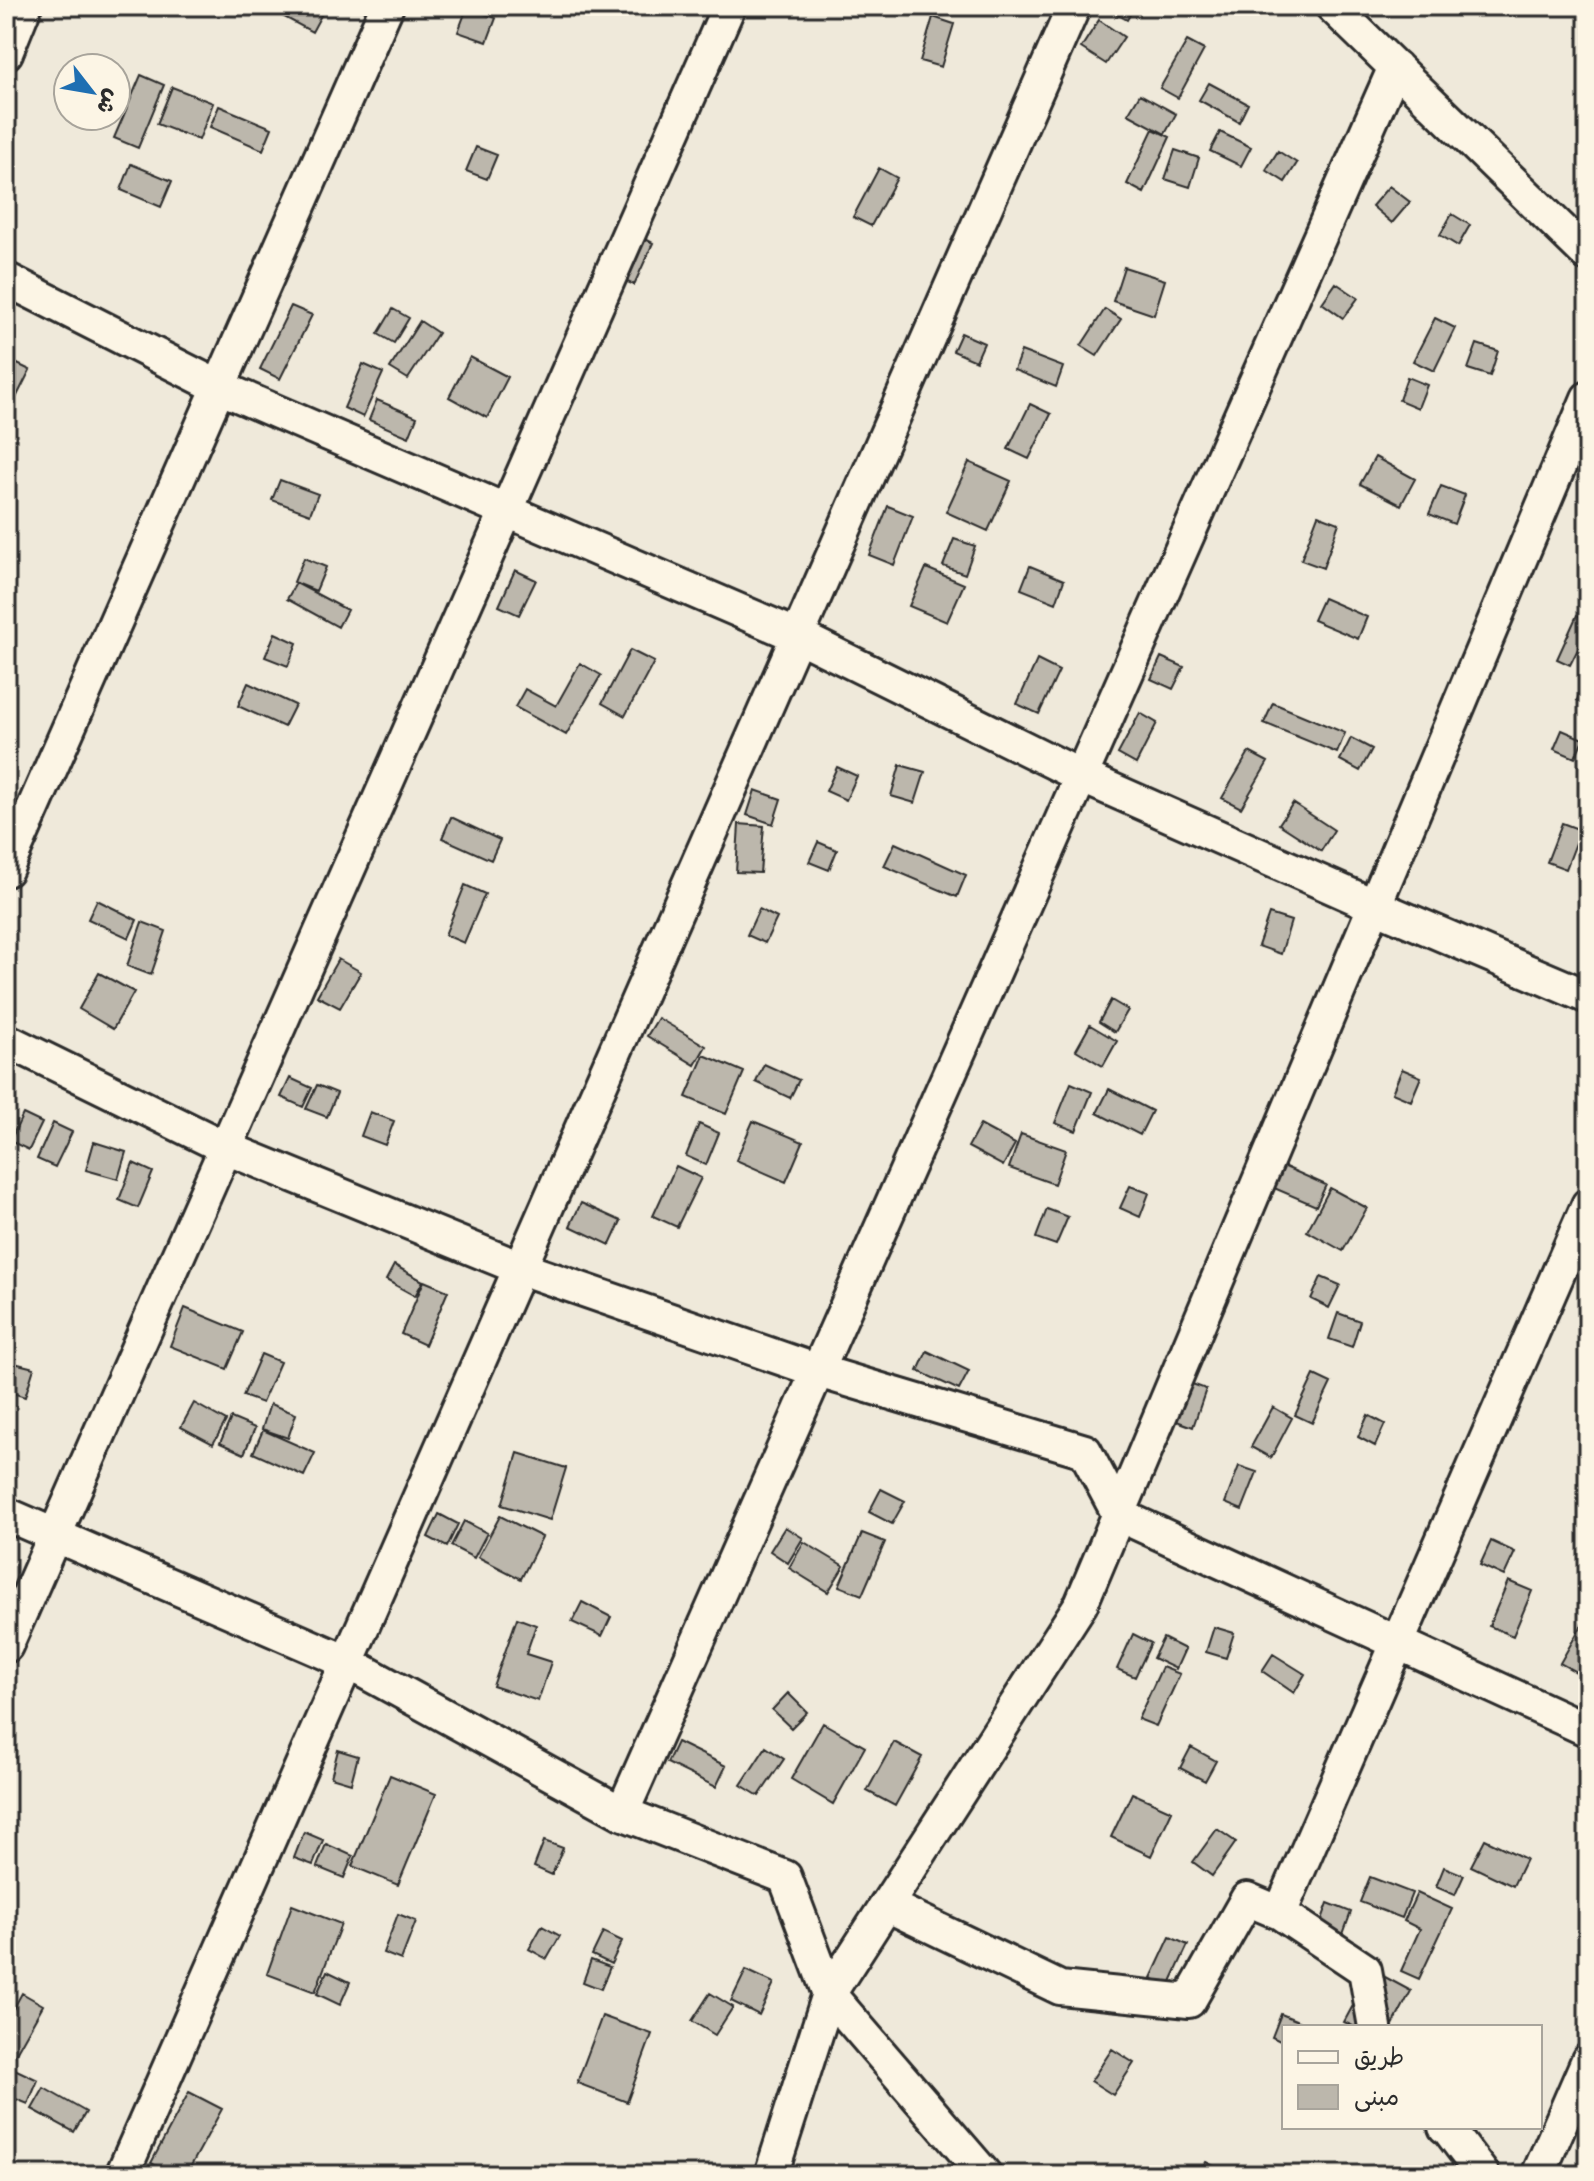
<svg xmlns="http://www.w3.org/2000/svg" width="1594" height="2181" font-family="'Patrick Hand','Playpen Sans Arabic',sans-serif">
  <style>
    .building { fill: #bcb7ac; stroke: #2b2b2b; stroke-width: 2 }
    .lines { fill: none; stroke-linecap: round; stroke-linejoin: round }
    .minor-casing { stroke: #2b2b2b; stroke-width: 38 }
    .minor { stroke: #fcf5e5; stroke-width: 32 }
  </style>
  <rect width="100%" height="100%" fill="#efe9da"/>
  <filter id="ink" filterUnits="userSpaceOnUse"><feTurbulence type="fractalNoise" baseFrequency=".0125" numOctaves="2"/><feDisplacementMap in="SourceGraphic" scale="16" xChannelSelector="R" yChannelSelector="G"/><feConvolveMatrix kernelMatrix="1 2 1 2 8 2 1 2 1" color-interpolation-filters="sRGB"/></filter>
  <g filter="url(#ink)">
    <path class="building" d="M264,6H326L312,32Z
      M1110,6H1135L1127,20L1108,9Z
      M467,8L496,18L487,42L458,32Z
      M933,17L954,24L941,67L920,61Z
      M1099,20L1124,37L1106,64L1081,48Z
      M1187,41L1204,50L1178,98L1160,88Z
      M141,75L164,85L138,148L114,138Z
      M1209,83L1248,104L1239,122L1199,100Z
      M172,87L213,103L199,140L157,124Z
      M1140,94L1176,114L1165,134L1128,114Z
      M219,106L272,128L263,150L210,127Z
      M1153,129L1170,137L1144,193L1127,184Z
      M1220,132L1251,147L1241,166L1210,151Z
      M476,147L497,155L487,179L466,171Z
      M1175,150L1199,158L1190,187L1165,179Z
      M1278,151L1297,163L1285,182L1266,170Z
      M131,164L172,181L161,207L121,190Z
      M879,168L897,178L871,226L853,217Z
      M1389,186L1410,202L1392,223L1372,206Z
      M1452,214L1470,225L1458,246L1440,235Z
      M634,233L653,243L634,285L614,276Z
      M1124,267L1165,280L1154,315L1113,301Z
      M1336,283L1358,298L1343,318L1322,303Z
      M291,306L312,315L280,379L260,369Z
      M393,309L409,318L394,343L378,334Z
      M1105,309L1121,319L1097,356L1081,346Z
      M1435,318L1455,328L1434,371L1413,361Z
      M420,321L438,333L408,379L390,368Z
      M961,333L984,343L976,361L953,351Z
      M1477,344L1498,351L1490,376L1468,369Z
      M1021,351L1063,367L1056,387L1014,370Z
      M470,357L508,377L487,418L449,397Z
      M7,359L30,370L14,402L6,398Z
      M363,364L383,373L363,417L344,408Z
      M1407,377L1427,385L1418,408L1399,400Z
      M377,400L417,417L409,437L369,420Z
      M1030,404L1051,414L1029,459L1008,449Z
      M1375,457L1415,479L1401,505L1360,484Z
      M969,462L1011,481L988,531L946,512Z
      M280,480L318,494L310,514L272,500Z
      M1441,486L1465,495L1454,524L1429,514Z
      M888,506L913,516L894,565L869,555Z
      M1318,515L1339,523L1323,568L1301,560Z
      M954,539L975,546L965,574L943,566Z
      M304,558L326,567L316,591L294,582Z
      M1030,566L1064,580L1056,603L1021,589Z
      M926,568L964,584L947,622L909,606Z
      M515,570L536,580L519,615L499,606Z
      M296,583L347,610L338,627L287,599Z
      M1323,598L1367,617L1358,639L1313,620Z
      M1577,615L1588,620V648L1580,645L1570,665L1557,659Z
      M275,633L297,643L288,666L265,657Z
      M630,650L654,662L625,716L602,703Z
      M1161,657L1184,667L1173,689L1151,679Z
      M1037,660L1059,671L1039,714L1017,704Z
      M580,663L601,675L566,735L515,707L525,689L556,706Z
      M1588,673V705L1577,700Z
      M248,683L295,705L284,727L238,706Z
      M1273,703L1345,733L1337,753L1264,723Z
      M1140,713L1157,723L1136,764L1118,754Z
      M1562,730L1583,739L1575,758L1554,749Z
      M1351,738L1372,749L1360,771L1340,760Z
      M1249,752L1268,762L1241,808L1222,798Z
      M900,765L925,772L915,803L891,796Z
      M837,767L857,776L846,800L826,791Z
      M755,790L781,799L773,824L747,815Z
      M1293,803L1334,830L1321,851L1279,824Z
      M451,817L500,840L491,860L442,838Z
      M1562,823L1581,830L1566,869L1547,862Z
      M739,824L764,826L760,873L736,872Z
      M818,842L837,850L829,870L809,862Z
      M895,843L966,875L957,897L884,866Z
      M465,885L485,894L464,943L445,935Z
      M97,900L137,920L129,938L88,919Z
      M759,909L777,918L765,943L747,935Z
      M1269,914L1291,921L1281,954L1258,946Z
      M142,922L166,931L151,975L127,966Z
      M338,959L361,972L340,1008L317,996Z
      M99,973L134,992L113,1029L79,1009Z
      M1111,1000L1128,1010L1115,1032L1099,1022Z
      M658,1018L706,1046L695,1065L647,1036Z
      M1090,1025L1117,1041L1103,1066L1076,1050Z
      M704,1055L744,1072L726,1114L686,1097Z
      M764,1064L799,1080L790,1098L756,1082Z
      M1402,1069L1421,1077L1411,1101L1392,1093Z
      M290,1078L312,1088L303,1107L281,1097Z
      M1071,1083L1092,1092L1076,1131L1055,1123Z
      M317,1085L337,1093L327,1117L306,1109Z
      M1109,1089L1152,1111L1140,1135L1097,1113Z
      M370,1112L394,1121L385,1145L361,1136Z
      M23,1114L42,1123L29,1150L10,1141Z
      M753,1121L803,1142L786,1182L736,1160Z
      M53,1123L72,1132L55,1167L37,1159Z
      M699,1124L719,1133L706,1165L686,1156Z
      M980,1125L1015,1144L1003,1166L968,1147Z
      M1021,1134L1066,1150L1054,1184L1009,1168Z
      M94,1142L126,1152L118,1179L86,1170Z
      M133,1163L153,1172L138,1208L119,1200Z
      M676,1166L701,1178L677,1227L653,1216Z
      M1283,1166L1326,1185L1316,1206L1274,1188Z
      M1130,1186L1149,1193L1140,1217L1120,1208Z
      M1330,1188L1367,1208L1343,1251L1307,1231Z
      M581,1203L621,1221L610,1245L570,1226Z
      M1047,1209L1068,1217L1056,1245L1036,1238Z
      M394,1265L423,1281L415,1296L386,1280Z
      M1321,1277L1340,1285L1329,1308L1311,1299Z
      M424,1281L448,1291L425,1345L401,1334Z
      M185,1308L243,1332L227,1369L170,1346Z
      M1338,1313L1360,1321L1352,1347L1329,1339Z
      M927,1351L969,1371L959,1390L918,1371Z
      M261,1354L280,1362L262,1403L243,1396Z
      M6,1361L34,1368L25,1397L6,1391Z
      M1314,1375L1331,1383L1312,1423L1295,1415Z
      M1184,1381L1206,1389L1193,1427L1171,1419Z
      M194,1403L226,1421L213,1444L181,1427Z
      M270,1404L296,1414L288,1438L262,1429Z
      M1273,1407L1292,1418L1271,1458L1251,1447Z
      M1368,1415L1385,1424L1375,1446L1358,1437Z
      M231,1418L255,1428L244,1454L220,1443Z
      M263,1430L315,1453L304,1476L253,1453Z
      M518,1453L566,1468L550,1520L502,1505Z
      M1239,1466L1257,1472L1242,1510L1225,1503Z
      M881,1489L905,1501L892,1524L869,1512Z
      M439,1514L458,1524L447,1547L428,1537Z
      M500,1516L542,1537L521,1579L478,1557Z
      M464,1521L487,1533L474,1558L451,1546Z
      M785,1527L803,1538L788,1563L770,1551Z
      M862,1533L885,1542L862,1595L839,1586Z
      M1491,1541L1515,1552L1504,1576L1480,1565Z
      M804,1542L844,1566L828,1592L789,1568Z
      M1508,1581L1532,1591L1513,1636L1489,1626Z
      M582,1602L611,1617L602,1636L572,1622Z
      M1588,1614V1677L1587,1678L1560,1663Z
      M517,1618L536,1625L526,1654L551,1662L538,1701L493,1686Z
      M1214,1627L1234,1633L1226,1658L1206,1652Z
      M1133,1634L1151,1643L1135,1677L1117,1669Z
      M1163,1638L1185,1649L1176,1669L1153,1658Z
      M1273,1654L1305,1674L1294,1693L1262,1671Z
      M1162,1667L1180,1674L1156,1726L1138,1719Z
      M788,1693L807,1712L791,1728L772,1710Z
      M823,1723L865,1747L833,1804L791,1779Z
      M677,1742L726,1766L716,1787L667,1763Z
      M894,1742L922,1757L895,1806L867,1791Z
      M766,1747L784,1759L759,1796L741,1785Z
      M1191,1747L1216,1761L1205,1781L1180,1768Z
      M338,1750L358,1756L351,1783L331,1777Z
      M390,1775L436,1794L398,1885L352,1866Z
      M1132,1793L1172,1811L1151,1856L1111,1837Z
      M1217,1829L1236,1842L1212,1876L1193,1862Z
      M304,1832L323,1840L313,1865L294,1858Z
      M1485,1839L1526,1859L1513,1886L1471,1866Z
      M544,1841L563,1848L552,1875L534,1867Z
      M326,1844L353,1856L344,1878L317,1867Z
      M1444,1867L1464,1875L1455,1895L1436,1887Z
      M1370,1877L1412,1893L1402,1918L1360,1902Z
      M1417,1893L1452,1909L1419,1979L1401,1971L1420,1929L1404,1921Z
      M1328,1903L1351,1912L1342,1937L1319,1928Z
      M292,1905L341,1924L315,1992L267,1974Z
      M398,1914L416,1921L401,1960L383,1953Z
      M542,1926L560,1936L547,1959L529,1949Z
      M603,1932L622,1941L611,1964L592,1955Z
      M1170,1937L1188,1945L1169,1986L1151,1978Z
      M591,1960L610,1967L601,1989L583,1982Z
      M746,1970L774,1983L759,2015L731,2001Z
      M1372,1970L1411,1991L1392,2027H1355L1344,2022Z
      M327,1971L350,1982L340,2005L317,1994Z
      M22,1993L43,2005L12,2060L6,2057V2022Z
      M710,1993L733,2007L715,2035L692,2021Z
      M1281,2014L1301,2022L1299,2027H1284V2043L1272,2037Z
      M602,2016L652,2034L627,2102L577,2083Z
      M1112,2049L1134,2063L1113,2095L1091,2081Z
      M6,2065L38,2080L28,2104L6,2095Z
      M44,2088L86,2112L74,2132L32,2109Z
      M189,2092L222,2109L186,2175H174L151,2163Z
      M1206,2162L1230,2175H1198Z"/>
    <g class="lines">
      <g class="minor-casing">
        <path id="minor" d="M1332,6L1588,255
          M6,53L25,6
          M6,279L219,387L798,636L1081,776L1375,906L1588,997
          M6,870L387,6
          M6,1040L226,1148L520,1268L818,1371L1085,1451L1119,1515L1588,1730
          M6,1514L347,1662L622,1813L785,1877L829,1994L985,2175
          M6,1646L729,6
          M622,1813L1395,67
          M887,1905L1060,1988L1189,2001L1247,1899L1280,1913L1365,1970L1375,2027
          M1280,1913L1588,1205
          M1445,2127L1449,2130L1483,2175
          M122,2175L1074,6
          M771,2175L829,1994L1081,1604L1588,398
          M1538,2175L1588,2060"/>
      </g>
      <use href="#minor" class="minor"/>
    </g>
  </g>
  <rect width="1594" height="2181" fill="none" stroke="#fcf5e5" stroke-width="32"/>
  <rect x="16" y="16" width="1562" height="2149" fill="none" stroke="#2b2b2b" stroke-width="3" filter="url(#ink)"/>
  <rect x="1282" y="2025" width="260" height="104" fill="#fcf5e5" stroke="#a8a49b" stroke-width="2"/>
  <rect x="1298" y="2051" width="40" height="12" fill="#fcf5e5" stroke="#a8a49b" stroke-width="2"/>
  <text x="1354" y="2065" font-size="24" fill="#2b2b2b">طريق</text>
  <rect x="1298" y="2085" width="40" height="24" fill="#bcb7ac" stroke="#a8a49b" stroke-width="2"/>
  <text x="1354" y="2105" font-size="24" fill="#2b2b2b">مبنى</text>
  <g transform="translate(92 92) rotate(121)"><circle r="38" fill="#fcf5e5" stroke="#a8a49b" stroke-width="2"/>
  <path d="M0-6L14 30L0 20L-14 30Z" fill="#1f6fb2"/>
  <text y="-12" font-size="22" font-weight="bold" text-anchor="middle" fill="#2b2b2b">ش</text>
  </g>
</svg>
